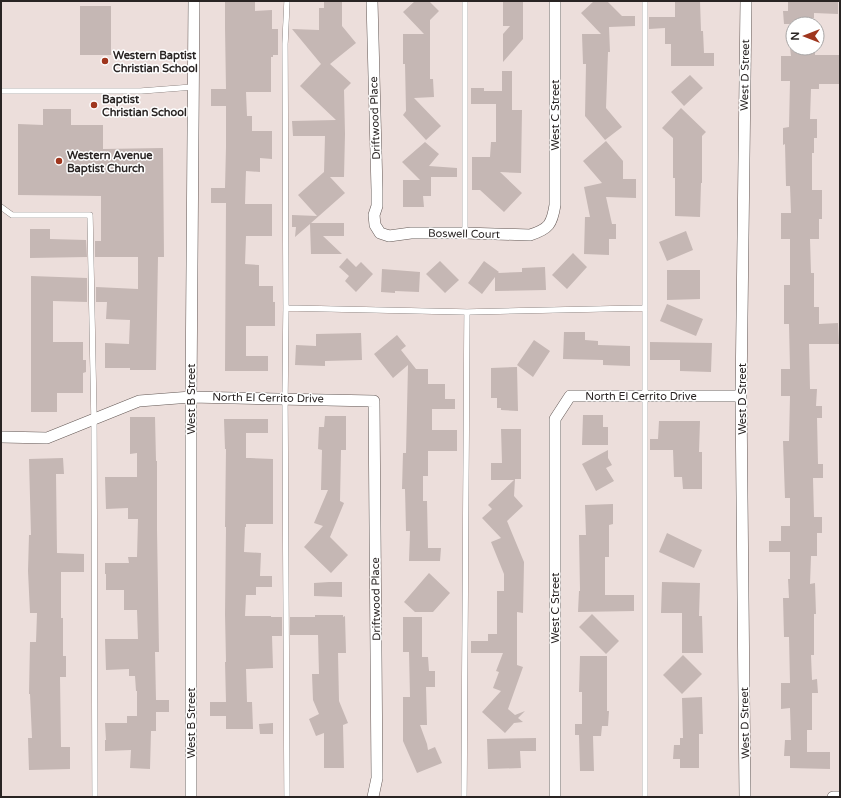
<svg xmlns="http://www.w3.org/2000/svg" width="841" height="798" font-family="'Varela Round',sans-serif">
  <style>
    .building { fill: #c5b7b4 }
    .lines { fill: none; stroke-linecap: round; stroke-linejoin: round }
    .service-casing { stroke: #635855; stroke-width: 6 }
    .minor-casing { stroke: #635855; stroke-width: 12 }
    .service { stroke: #fff; stroke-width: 5.5 }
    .minor { stroke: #fff; stroke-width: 11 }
    .poi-dot { fill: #9f361e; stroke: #fff; stroke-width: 1.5 }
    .labels { text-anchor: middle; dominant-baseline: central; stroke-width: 3; stroke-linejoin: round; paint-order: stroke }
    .poi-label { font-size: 11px; font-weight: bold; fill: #292423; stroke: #fff; text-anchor: start }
    .street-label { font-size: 11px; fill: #292423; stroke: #fff }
  </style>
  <rect width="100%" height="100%" fill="#ecdedb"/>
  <path class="building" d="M225,1H255V11L272,10V29H278V55H273V57H271V92H246L247,116H252V131H272V159L260,158V172L246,171L245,204H272V236H246L245,264L259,265V286H273V302H275V326H246V356H268V371H225L226,203H211V188H225L226,147V106H211V89H226L225,28Z
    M324,1H342V26L356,43L330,64L351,83L344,90L345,134L344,177H330L345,193L311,223H344V236H323L342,254H311L310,224L295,237L296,227H292V215L317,216L298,195L324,172L325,136H293L292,121L336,120L300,86L321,64L292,29L319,30V8H324Z
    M415,1H429L439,11L430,20V79H433L434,97L414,98L441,126L426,140L403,115L406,111L405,64H403V34H424L403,12Z
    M503,1H523V39L503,62V34L510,26H503Z
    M594,1H607L622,16H635V26L609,27L610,52H608L606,108L622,127L605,140L585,116L586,64H583L582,34H601L581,13Z
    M675,1H700L701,31H703L704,53H714V66H671V44H665V28L649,29V17H675Z
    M788,1H838V14L814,13V18H807V24H784L783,11H788Z
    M80,6H111V55H80Z
    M790,48H811V52H815V55H840V84H819V89H811L810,119H817V138H814V153H812V190H822V219H819V239H810L811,273H814V307H819V324L838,323L839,344H809L810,389H817L816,406H822V418H817L818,464H823V478H813L814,517H822V533H817V556H811L810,584L815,583L816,614H814V655H811L812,680L817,679L818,693H812V730H807V752H830V769L790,768V756H784L785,740H791L790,708L781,709V683H790L789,637H784L783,598H789L788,579H790V552H769V541H781V526H790V498H785L783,441H789L790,396H781V369H790L789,324H784V285H790V239H781V213H791L790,186H786L785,144L783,145V128L789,127L790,81H781V56H791Z
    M502,71H512V110H522L521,173L500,172L522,193L504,212L480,190H472V157H490L491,142H496V104H471V88H484V91H502Z
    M690,75L703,88L684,106L671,92Z
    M681,108L706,132L702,136V183H701L700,217L675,216V178H673V138L662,128Z
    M43,109H71V125H103V149L163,148L164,257H158L156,370H130V368H105V343L129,344L130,320L106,319L107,302H96V287L138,289V257H95V241H101V196L18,195V124L43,125Z
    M606,141L623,161V179H636V198L606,197L612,224H616V239H609V255L584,254L585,217H590L584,187L602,183L583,161Z
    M425,142L439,154L429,166L457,168V177H431V196H423L424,207H403V180H420L402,162Z
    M30,229H50V239L86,240L87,257L30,258Z
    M686,231L693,250L667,261L659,242Z
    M573,253L587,267L567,289L552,275Z
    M347,258L356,267L361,262L373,274L356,292L345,281L349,276L339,267Z
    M440,261L459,280L445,293L426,274Z
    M484,261L499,272L498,273L522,272V268L545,267L546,290L495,291V277L482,294L468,283Z
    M382,269L420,272L419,292L395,291V293L381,292Z
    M667,270H700V299L667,300Z
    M31,276L87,278V302L53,301V342H83V360H86V372L83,373V393H57V412H31Z
    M667,304L703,319L696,336L660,321Z
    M564,332H585V340L598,341V345L630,346V366L603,365V360L563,359Z
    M361,333L362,360L325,361V366L295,365L296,345L316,346V334Z
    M397,335L406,346L401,350L416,369H428V384H445V399H455V409H432V430H457V451H428V476H423V501H427L428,548H441L440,561H409L410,531H406L405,489H402L403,453H406L408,365L393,378L374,354Z
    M534,340L550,351L533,377L517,365Z
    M650,342L712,343L711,372L680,371V360H650Z
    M517,367L518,411L501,410V408H497V398H491V368Z
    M583,415H603V427H608V445H582Z
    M325,416H346V450H341L340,501L344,503L330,537L348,555L331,573L304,547L323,526L314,523L328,490H321L322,450L318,449L319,427H324Z
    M130,417H155L156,461H157V530L159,652H155L156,700H169V712H156V731H151L150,769L130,768L131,750L105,751V740H106L105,723H127V716H137V691H136L135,676H129V669L106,670L105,639H138L137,610H124V590H106V574H105V563H129L128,557H137L138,519H128V508L106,509L105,477H137V453L130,454Z
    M224,419H268V433H246V458H250L273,459V524H246V527H245L244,552L261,553L260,576H272V587H256V595H246L245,616H271V617H282V636H272L273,668L246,669L247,702H252L253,729H226V716H210V702H226L225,662H226L225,614L226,527H225L226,449H225Z
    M659,421H700L699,452H702V489H683L682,477H674L673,450H650V439H658Z
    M501,429H521V479H515L514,496L523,506L507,521L524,562L523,613L517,612V665L523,667L508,709L515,715L525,711L518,718L523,722L514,723L505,733L482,712L501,691L493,688L499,672L496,671L503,653H471V641H488V634H497V591H504V574L491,542L501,538L482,518L492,509L488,505L514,480H491V463H502Z
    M608,450V458L612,465L606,468L614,481L596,491L582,464Z
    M63,458L64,474H56L57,553L84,554V572H61V618H63V656H66V677H60L61,747H70V769L29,770L28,738H32L30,694H29L30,642H36L37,613H30L28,571L29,535H31L29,459Z
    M613,504V524L609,525V557H605V595H634V611L578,612L579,591H580L579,535H586L585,505Z
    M667,533L702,550L694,568L659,552Z
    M429,573L450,593L433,612H415L404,602Z
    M329,582H342V597L314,596V583Z
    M662,582L700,583L699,616H702L703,653H682V613H661Z
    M592,614L619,641L606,654L579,627Z
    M315,615H343V617L345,616L346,653H338L339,701L348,723L343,725L344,768H324V733L316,736L309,719L319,714L313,700L312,674H319L318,635H290V617H315Z
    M403,617H422V657H428L429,671H435V687H426L427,725H420L427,744L428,750L435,747L442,763L417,773L403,741V697H410L409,652H403Z
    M683,655L702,674L682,694L663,675Z
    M580,656H607V711H609L608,726H602L601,736H593L594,771H580L579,735H575V724H582V692H579Z
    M702,697L703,734H699V768H680V759H673L674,745H680V738H683L682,698Z
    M273,723V734H260L259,724Z
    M536,738V751H520L521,768L488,769L487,739Z"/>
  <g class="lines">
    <g class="service-casing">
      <path id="service" d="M287,1L285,44L286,308L285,399L287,797
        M465,1V233
        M645,1V797
        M1,91H141L193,87
        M1,207L12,215H90L94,419L95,797
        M286,308L467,312L645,308
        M464,797L467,312"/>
    </g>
    <g class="minor-casing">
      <path id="minor" d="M372,1L377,190V206L374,215L375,225L380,233L389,236L411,233H465L530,235C549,229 552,224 555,205V1
        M1,437L47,438L139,401L191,397L374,401L377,778L373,797
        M191,797V397L194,1
        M555,797V419L570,396H741
        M745,797L741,396L746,1
        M833,797H840"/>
    </g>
    <use href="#service" class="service"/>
    <use href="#minor" class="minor"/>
  </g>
  <g class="poi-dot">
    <circle cx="105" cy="61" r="4"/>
    <circle cx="94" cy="105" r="4"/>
    <circle cx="59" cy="161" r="4"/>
  </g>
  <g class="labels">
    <g class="poi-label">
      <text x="113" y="55">Western Baptist<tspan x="113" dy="13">Christian School</tspan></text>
      <text x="102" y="99">Baptist<tspan x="102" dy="13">Christian School</tspan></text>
      <text x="67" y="155">Western Avenue<tspan x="67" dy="13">Baptist Church</tspan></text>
    </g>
    <g class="street-label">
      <text transform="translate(745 75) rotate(-89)">West D Street</text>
      <text transform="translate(555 115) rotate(-90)">West C Street</text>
      <text transform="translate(375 118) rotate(-92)">Driftwood Place</text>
      <text transform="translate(464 234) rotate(1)">Boswell Court</text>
      <text x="641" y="396">North El Cerrito Drive</text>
      <text transform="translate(268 398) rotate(1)">North El Cerrito Drive</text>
      <text transform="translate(191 399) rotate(-90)">West B Street</text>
      <text transform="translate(742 399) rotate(-90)">West D Street</text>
      <text transform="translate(376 599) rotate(-91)">Driftwood Place</text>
      <text transform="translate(555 608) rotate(-90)">West C Street</text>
      <text transform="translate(191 723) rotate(-90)">West B Street</text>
      <text transform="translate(745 723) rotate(-91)">West D Street</text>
    </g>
  </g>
  <rect width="841" height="798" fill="none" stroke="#292423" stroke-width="4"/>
  <g transform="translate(805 36) rotate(270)"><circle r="19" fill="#ffffff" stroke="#a9a7a7"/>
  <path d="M0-3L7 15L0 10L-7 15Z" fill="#9f361e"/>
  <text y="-6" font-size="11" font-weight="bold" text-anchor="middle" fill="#292423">N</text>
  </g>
</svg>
